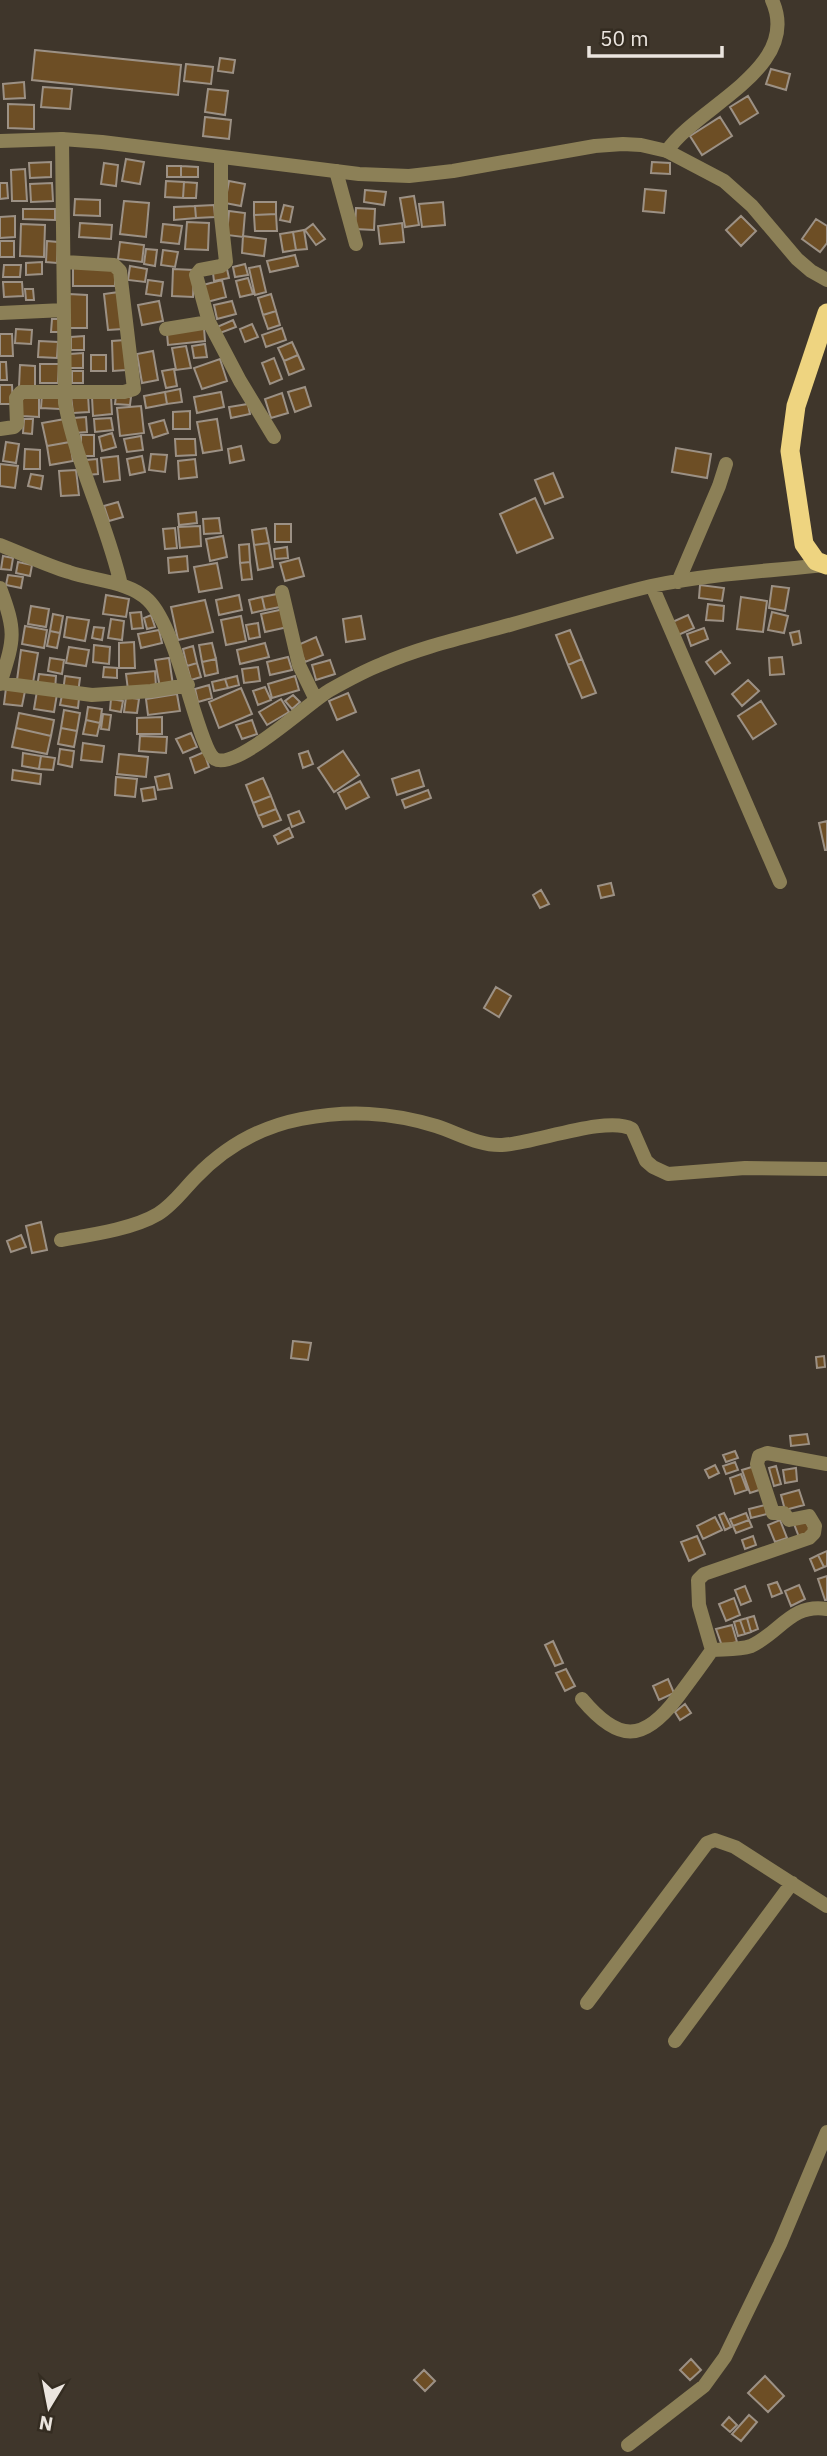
<svg xmlns="http://www.w3.org/2000/svg" width="827" height="2456" font-family="'IBM Plex Sans',sans-serif">
  <style>
    .building { fill: #6d4e25; stroke: #9c9185; stroke-width: 2 }
    .lines { fill: none; stroke-linecap: round; stroke-linejoin: round }
    .minor { stroke: #8c8057; stroke-width: 14 }
    .tertiary { stroke: #8c8057; stroke-width: 14 }
    .trunk { stroke: #eed480; stroke-width: 19 }
  </style>
  <rect width="100%" height="100%" fill="#3f362b"/>
  <path class="building" d="M35,50L181,65L178,95L32,80Z
    M220,58L235,60L233,73L218,71Z
    M186,64L213,67L211,84L184,81Z
    M771,69L790,74L786,90L766,84Z
    M24,82L25,98L4,99L3,84Z
    M43,87L72,89L70,109L41,107Z
    M208,89L228,91L225,115L205,112Z
    M748,96L758,113L740,124L730,107Z
    M8,104L34,105V129L8,128Z
    M205,117L231,120L229,139L203,136Z
    M720,117L732,136L702,155L690,136Z
    M126,159L144,162L140,184L122,181Z
    M51,162V177L30,178L29,163Z
    M652,162L670,163V174L651,173Z
    M104,163L118,165L116,186L101,184Z
    M167,166H181V177H167Z
    M181,166L198,167V177H181Z
    M25,169L27,201H12L11,170Z
    M166,181L184,182L183,198L165,197Z
    M229,181L245,184L241,206L225,203Z
    M184,182L197,183L196,198H183Z
    M0,183H7L8,198L0,199Z
    M52,183L53,201L31,202L30,184Z
    M645,189L666,191L664,213L643,211Z
    M365,190L386,192L384,205L364,202Z
    M414,196L419,225L405,227L400,198Z
    M75,199L100,200V216L74,215Z
    M124,201L149,203L146,237L120,234Z
    M254,202H276V214L254,215Z
    M443,202L445,225L422,227L419,204Z
    M214,205L215,217L196,218L195,206Z
    M284,205L293,207L290,222L280,220Z
    M195,206L196,218L174,220V207Z
    M356,208L375,209L374,230L355,229Z
    M23,209H55V220L23,219Z
    M229,211L245,213L243,237L227,235Z
    M276,214L277,231H255L254,215Z
    M15,216V237L0,238V217Z
    M741,216L756,231L741,246L726,230Z
    M816,219L827,226V243L820,252L802,239Z
    M187,222L209,223L208,250L185,249Z
    M80,223L112,225L111,239L79,237Z
    M402,223L404,242L380,244L378,226Z
    M21,224L45,225L44,257L20,256Z
    M163,224L182,226L179,244L161,242Z
    M313,224L325,239L316,245L305,230Z
    M304,230L307,249L296,250L293,232Z
    M293,232L296,250L283,252L280,234Z
    M243,236L266,239L264,256L242,253Z
    M0,241H14V257H0Z
    M47,241L58,242L57,263L46,262Z
    M120,242L144,245L142,262L118,259Z
    M146,249L157,250L155,266L144,264Z
    M163,250L178,252L175,267L161,265Z
    M295,255L298,266L270,272L267,261Z
    M42,262V274L26,275V263Z
    M245,264L248,275L235,277L233,267Z
    M4,265H21L20,277H3Z
    M130,266L147,269L145,282L128,280Z
    M260,266L266,292L255,295L249,268Z
    M73,268H115V286H73Z
    M173,269L194,270L193,297L172,296Z
    M227,269L229,278L214,281L213,273Z
    M248,278L253,294L240,297L236,281Z
    M148,280L163,282L161,296L146,294Z
    M222,280L226,297L207,302L203,285Z
    M3,282H22L23,296L4,297Z
    M25,289H33L34,300H26Z
    M119,292L123,329L108,330L104,294Z
    M69,294L87,295V328H68Z
    M271,294L276,311L263,315L258,298Z
    M159,301L163,321L142,325L138,305Z
    M232,301L236,314L217,319L214,305Z
    M276,311L280,325L268,329L263,315Z
    M52,319H60L59,332H51Z
    M233,320L236,327L220,333L217,327Z
    M252,324L258,337L245,342L240,329Z
    M204,328L205,341L168,345L167,333Z
    M282,328L286,340L266,347L262,335Z
    M16,329L32,330L31,344L15,343Z
    M0,334H12L13,356H0Z
    M84,336V350H71V337Z
    M125,340L126,370L113,371L112,341Z
    M39,341L58,342L57,358L38,357Z
    M292,342L298,355L284,361L278,348Z
    M205,344L207,357L194,358L192,346Z
    M186,346L191,368L176,370L172,348Z
    M153,351L158,380L142,383L137,354Z
    M83,353V368H70V354Z
    M91,355H106V371H91Z
    M298,355L304,369L289,375L284,361Z
    M274,358L282,379L270,384L262,363Z
    M220,359L227,381L202,389L194,368Z
    M0,362H6L7,380H0Z
    M40,364H59L58,383H40Z
    M20,365L35,366V387H19Z
    M174,369L177,386L166,388L162,371Z
    M72,371H83V383H72Z
    M0,385H12L13,404H0Z
    M305,387L311,406L295,412L288,392Z
    M180,389L182,402L167,404L165,392Z
    M165,392L167,404L146,408L144,396Z
    M221,392L224,407L197,413L194,397Z
    M42,393L60,394V409L41,408Z
    M282,393L288,413L271,418L265,399Z
    M88,394L89,412L73,413L71,396Z
    M22,396H39V417L22,416Z
    M111,396L112,414L93,416L92,397Z
    M116,396L131,397L130,405L115,404Z
    M248,404L250,414L231,418L229,407Z
    M141,406L144,433L120,436L117,408Z
    M190,411V429H173V412Z
    M86,417L87,432L75,433L73,418Z
    M111,418L113,430L95,432L94,419Z
    M24,419H33L32,434L23,433Z
    M65,419L70,442L47,446L42,423Z
    M217,419L222,450L203,453L197,422Z
    M164,420L168,433L153,438L149,424Z
    M112,433L116,447L102,451L99,437Z
    M81,435H94V456H81Z
    M141,436L143,450L127,452L124,439Z
    M175,439H195L196,455L176,456Z
    M6,442L19,444L16,463L3,461Z
    M70,442L73,461L50,465L47,446Z
    M241,446L244,460L230,463L228,449Z
    M676,448L711,454L707,478L672,472Z
    M25,449L40,450V469H24Z
    M151,454L167,455L165,472L149,470Z
    M118,456L120,480L104,482L101,458Z
    M142,456L145,472L130,475L127,459Z
    M97,459L98,474L87,475L86,460Z
    M195,459L197,477L179,479L178,461Z
    M0,464L18,466L15,488L0,486Z
    M76,470L79,495L61,496L59,471Z
    M553,473L563,497L545,504L535,480Z
    M31,474L43,476L41,489L28,486Z
    M535,498L553,538L517,553L500,514Z
    M118,502L123,517L109,521L104,506Z
    M196,512L197,523L179,525L178,514Z
    M219,518L221,533L204,534L203,519Z
    M275,524H291V542H275Z
    M200,526L201,546L180,548L178,527Z
    M175,528L177,548L165,549L163,529Z
    M266,528L269,543L254,545L252,530Z
    M223,536L227,557L210,561L206,539Z
    M269,543L273,567L258,570L254,545Z
    M249,544L250,562L240,563L239,545Z
    M287,547L288,558L275,559L274,549Z
    M3,556L13,558L11,570L1,569Z
    M187,556L188,571L169,573L168,558Z
    M299,558L304,576L285,581L280,563Z
    M18,562L32,565L30,576L16,573Z
    M250,562L252,579L242,580L240,563Z
    M217,563L222,588L199,592L194,567Z
    M8,575L23,577L21,588L6,585Z
    M700,585L724,588L722,601L699,598Z
    M772,586L789,588L785,611L769,608Z
    M277,594L280,607L265,610L262,597Z
    M106,595L129,599L126,617L103,614Z
    M239,595L242,610L219,615L216,600Z
    M262,597L265,610L252,613L249,600Z
    M741,597L767,601L763,632L737,629Z
    M205,600L213,632L178,640L171,607Z
    M708,604L724,606L723,621L706,620Z
    M31,606L49,609L46,627L28,624Z
    M284,609L288,627L265,632L261,614Z
    M141,612L143,628L132,629L130,613Z
    M772,612L788,616L784,633L768,630Z
    M53,614L63,616L60,633L50,631Z
    M151,615L155,627L147,629L144,618Z
    M688,615L694,628L676,636L670,623Z
    M241,616L246,641L226,645L221,620Z
    M361,616L365,639L346,642L343,619Z
    M67,617L89,620L85,641L64,637Z
    M111,619L124,621L122,640L108,638Z
    M258,623L260,637L249,639L246,625Z
    M25,626L47,630L44,648L22,644Z
    M94,627L104,628L102,640L92,638Z
    M704,628L708,639L691,646L687,634Z
    M159,630L162,643L141,648L138,634Z
    M570,630L582,659L568,665L556,635Z
    M50,631L60,633L57,648L47,646Z
    M799,631L801,643L793,645L790,633Z
    M316,637L323,655L305,662L298,645Z
    M134,642L135,668H119V643Z
    M212,643L216,659L202,662L199,645Z
    M265,643L269,657L240,664L237,650Z
    M94,645L110,647L109,664L93,662Z
    M193,646L197,663L187,666L183,649Z
    M69,647L89,650L86,666L66,663Z
    M21,650L38,653L33,683L17,680Z
    M721,651L730,663L715,674L706,662Z
    M288,657L292,670L270,675L267,662Z
    M782,657L784,674L770,675L769,658Z
    M50,658L64,660L62,674L48,671Z
    M169,658L173,685L160,688L155,660Z
    M216,659L218,673L205,676L202,662Z
    M582,659L596,693L582,698L568,665Z
    M330,660L335,674L316,680L312,665Z
    M197,663L201,677L191,680L187,666Z
    M104,667L117,668V678L103,677Z
    M258,667L260,681L244,683L242,669Z
    M155,671L156,687L128,690L126,674Z
    M39,674L56,676L55,690L37,687Z
    M65,676L80,678L78,693L63,692Z
    M237,676L239,685L228,688L225,679Z
    M295,676L299,690L272,698L268,684Z
    M225,679L228,688L214,691L212,682Z
    M748,680L759,691L742,706L732,694Z
    M209,685L212,698L198,702L195,689Z
    M265,687L271,700L258,705L253,691Z
    M6,688L25,691L22,706L4,704Z
    M241,688L252,714L219,728L209,702Z
    M37,691L57,694L54,712L34,709Z
    M348,693L356,712L337,720L329,701Z
    M177,694L180,711L148,715L146,699Z
    M62,695L79,698L78,708L60,705Z
    M293,695L300,702L292,709L285,701Z
    M126,697L139,699L137,713L124,712Z
    M111,699L123,701L121,712L110,710Z
    M281,699L289,712L267,725L259,712Z
    M761,701L776,724L753,739L738,716Z
    M88,707L102,709L100,723L86,720Z
    M64,710L80,713L77,731L61,728Z
    M19,713L54,720L51,736L16,728Z
    M103,714L111,715L109,730L101,729Z
    M162,717V734H137V718Z
    M86,720L100,723L97,736L83,734Z
    M252,720L257,734L242,739L236,725Z
    M16,728L51,736L47,754L12,747Z
    M61,728L77,731L74,747L58,744Z
    M191,733L197,747L183,753L176,739Z
    M140,736L167,737L166,753L139,751Z
    M83,743L104,746L102,762L81,760Z
    M60,749L74,751L72,767L58,764Z
    M308,751L313,764L303,768L299,754Z
    M343,751L359,775L334,792L318,768Z
    M204,752L209,767L195,773L190,758Z
    M23,753L41,756L39,769L22,766Z
    M119,754L148,757L146,777L117,774Z
    M41,756L55,758L53,770L39,769Z
    M13,770L41,774L40,784L12,780Z
    M419,770L424,786L397,795L392,779Z
    M169,774L172,788L158,790L155,777Z
    M116,777L137,779L135,797L115,795Z
    M263,778L271,796L253,803L246,785Z
    M360,781L369,797L346,809L338,793Z
    M154,787L156,799L143,801L141,789Z
    M428,790L431,798L405,808L402,800Z
    M271,796L276,809L258,816L253,803Z
    M276,809L281,820L263,827L258,816Z
    M299,811L304,822L292,827L288,815Z
    M827,821V850H825L819,823Z
    M289,828L293,837L278,844L274,836Z
    M611,883L614,895L601,898L598,886Z
    M541,890L549,904L540,908L533,895Z
    M496,987L511,996L499,1017L484,1008Z
    M41,1222L47,1250L32,1253L26,1226Z
    M21,1235L26,1247L11,1252L7,1241Z
    M293,1341L311,1343L308,1360L291,1358Z
    M824,1356L825,1367L817,1368L816,1357Z
    M807,1434L809,1444L791,1446L790,1436Z
    M735,1451L738,1458L726,1462L723,1455Z
    M735,1462L738,1470L726,1474L723,1466Z
    M715,1465L719,1473L709,1478L705,1470Z
    M755,1466L762,1489L750,1493L742,1470Z
    M776,1466L781,1484L774,1486L769,1468Z
    M796,1468L797,1481L785,1483L783,1470Z
    M741,1474L747,1490L735,1494L730,1478Z
    M799,1490L804,1505L785,1510L781,1495Z
    M765,1505L767,1514L751,1518L749,1509Z
    M724,1513L731,1527L725,1530L719,1515Z
    M746,1513L749,1520L733,1526L730,1519Z
    M715,1517L722,1530L703,1539L697,1526Z
    M749,1520L752,1527L736,1533L733,1526Z
    M780,1520L787,1538L775,1542L768,1525Z
    M806,1520L811,1533L799,1537L794,1524Z
    M697,1536L705,1554L689,1561L681,1542Z
    M753,1536L756,1545L745,1549L742,1540Z
    M827,1551V1566L824,1567L818,1555Z
    M818,1555L824,1567L815,1571L810,1559Z
    M827,1576V1600H825L818,1579Z
    M777,1582L782,1593L772,1597L768,1585Z
    M799,1585L805,1599L791,1606L785,1591Z
    M745,1586L751,1601L741,1605L735,1590Z
    M734,1598L740,1615L726,1621L719,1604Z
    M754,1616L758,1629L751,1632L747,1618Z
    M747,1618L751,1632L745,1634L740,1620Z
    M740,1620L745,1634L738,1636L734,1622Z
    M732,1625L737,1642L722,1646L716,1629Z
    M553,1641L563,1663L555,1666L545,1645Z
    M566,1669L575,1686L565,1691L556,1673Z
    M668,1679L674,1693L659,1700L653,1686Z
    M685,1704L691,1713L680,1720L675,1712Z
    M691,2359L701,2370L690,2380L680,2370Z
    M424,2370L435,2381L425,2391L414,2380Z
    M765,2376L784,2396L768,2412L748,2393Z
    M749,2415L757,2422L741,2441L732,2434Z
    M729,2417L737,2425L730,2432L722,2425Z"/>
  <g class="lines">
    <path class="minor" d="M62,139L65,403C77,466 107,523 121,585
      M667,151C697,106 803,68 772,0
      M336,171L356,244
      M0,313L64,310
      M209,322L240,381L274,437
      M166,329L209,322L196,275L200,270L221,266L226,262L221,216V158
      M0,429L14,427L17,424L16,398L21,392H124L134,389L120,271L114,265L65,262
      M0,545C23,554 46,565 69,572C94,581 129,581 148,600C179,630 198,750 215,759C236,771 308,703 330,690C346,681 364,671 382,664C423,646 470,636 513,624C559,611 605,597 651,586C708,574 767,571 825,565
      M678,582L719,486L726,464
      M652,586L780,882
      M0,588C17,633 14,639 0,684
      M282,592L299,665L316,700
      M0,683L92,695L151,691L188,685
      M61,1240C90,1235 133,1229 158,1214C173,1205 184,1189 196,1177C224,1148 260,1127 301,1119C348,1110 390,1112 436,1126C458,1133 479,1146 502,1145C533,1144 607,1115 632,1129L646,1161L653,1167L668,1174L745,1168L827,1169
      M712,1650C725,1649 739,1650 751,1646C780,1633 791,1603 827,1609
      M582,1699C618,1742 643,1743 677,1698C689,1682 701,1666 712,1650L699,1605L698,1580L704,1574L809,1538L814,1533L815,1526L809,1516L789,1520L784,1513H773L757,1464L759,1456L767,1453L827,1464
      M587,2003L707,1843L715,1840L735,1847L827,1906
      M675,2041L792,1883
      M628,2445L704,2386L725,2357L780,2244L827,2132"/>
    <path class="tertiary" d="M0,141L62,139L102,142L359,174L409,176L453,171L595,146L623,144L641,145L667,151L724,181L752,206L797,259L811,271L827,280"/>
    <path class="trunk" d="M827,313L796,406L790,451L804,544L816,561L827,565"/>
  </g>
  <g transform="translate(49 2407) rotate(190)" stroke="#342c21" stroke-width="5" paint-order="stroke">
  <path d="M0-5L12 26L0 18L-12 26Z" fill="#ebe5df"/>
  <text y="-10" font-size="19" font-weight="bold" text-anchor="middle" fill="#ebe5df">N</text>
  </g>
  <path d="M589 46v10h133v-10" fill="none" stroke="#ebe5df" stroke-width="3.5"/>
  <text x="600" y="46" font-size="21" fill="#ebe5df" stroke="#342c21" stroke-width="5" paint-order="stroke">50 m</text>
</svg>
